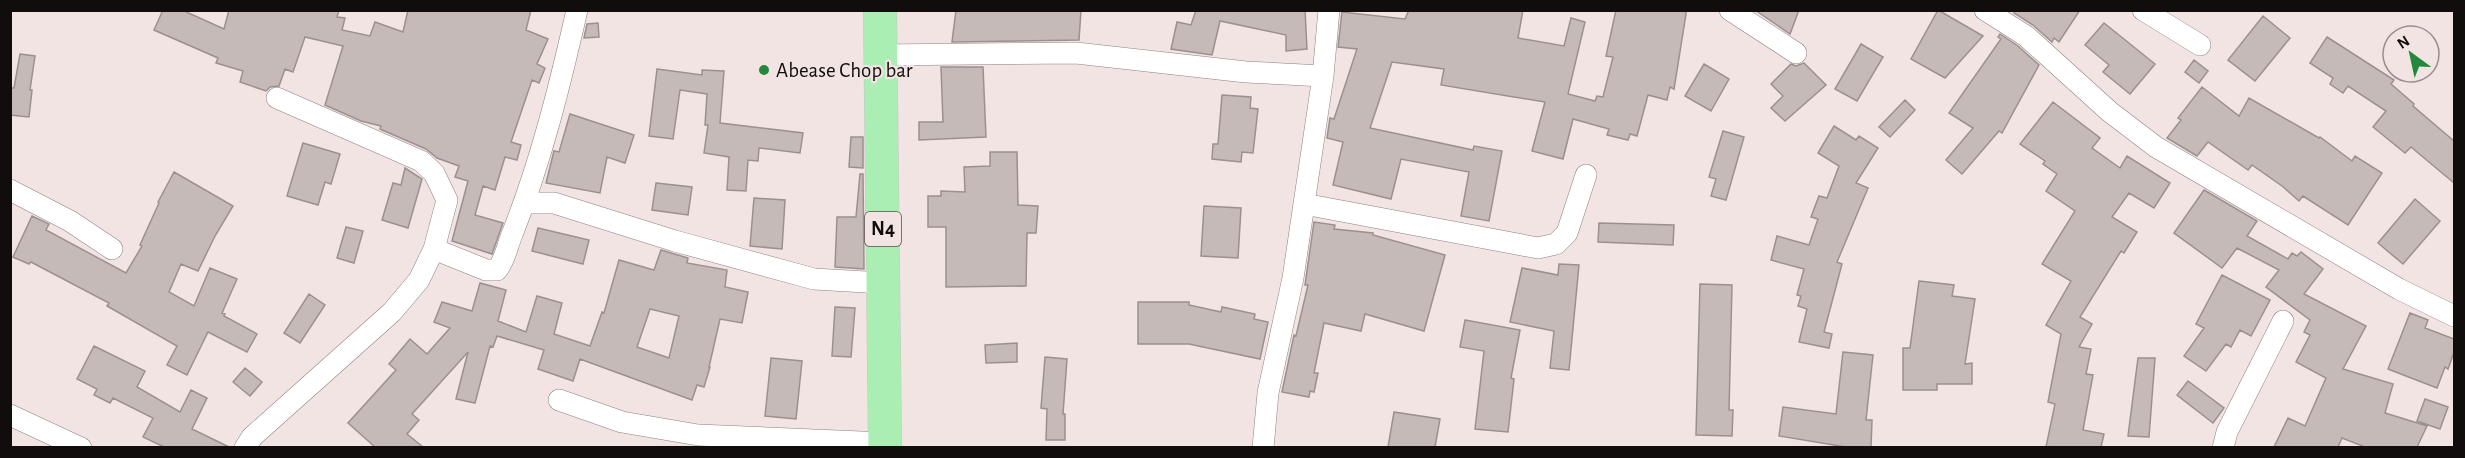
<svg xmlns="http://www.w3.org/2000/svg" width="2465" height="458" font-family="'Alegreya Sans',sans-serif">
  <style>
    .building { fill: #c6bab9; stroke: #9c908f; stroke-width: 1.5; fill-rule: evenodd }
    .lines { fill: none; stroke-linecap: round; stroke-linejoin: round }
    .minor-casing { stroke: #8d8281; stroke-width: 22 }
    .trunk-casing { stroke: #c6c5c5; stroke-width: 34 }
    .minor { stroke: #fff; stroke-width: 21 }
    .trunk { stroke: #abeeb4; stroke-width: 33 }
    .poi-dot { fill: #23873c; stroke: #f1e4e3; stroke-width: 2 }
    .labels { text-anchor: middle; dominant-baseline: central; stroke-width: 4.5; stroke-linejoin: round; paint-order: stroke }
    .shield { fill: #f1e4e3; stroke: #544e4d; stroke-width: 1.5 }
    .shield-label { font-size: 20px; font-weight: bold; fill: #110d0d }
    .poi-label { font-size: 21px; fill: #110d0d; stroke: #f1e4e3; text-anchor: start }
  </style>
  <rect width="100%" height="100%" fill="#f1e4e3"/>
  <path class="building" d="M163,10H182L224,29L229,10H339L337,17L345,18L342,30L370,36L375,22L403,32L408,10H531L526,30L548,39L537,64L545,68L539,83L532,80L511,142L521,145L517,160L505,157L495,190L483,186L475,215L503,223L492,254L452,241L468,181L455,177L459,166L437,158L426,149L380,129L381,126L361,121L325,105L343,46L305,37L293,72L285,69L279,86L270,87L266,91L240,82L243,71L216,63L218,58L154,30Z
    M956,10H1081L1079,40L952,42Z
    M1196,10H1305L1307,49L1286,51V35L1220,21L1212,55L1171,49L1177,22L1191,25Z
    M1409,10H1523L1518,38L1564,46L1571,18L1585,22L1568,94L1595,101L1597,96L1603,97L1613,57L1606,56L1616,10H1686V14L1674,89L1670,87L1667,100L1648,95L1637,136L1630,134L1628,140L1607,135L1609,129L1573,119L1563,159L1532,151L1545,102L1441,85L1444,69L1392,62L1370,128L1473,150L1474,146L1502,151L1489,221L1461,216L1469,172L1401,159L1391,199L1333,185L1343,142L1327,138L1330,118L1334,119L1357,49L1338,47L1342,12L1405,19Z
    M1755,10H1799L1790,34Z
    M1938,10L1983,36L1945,78L1911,59Z
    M2015,10H2080L2059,42L2054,38L2052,42L2033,25L2014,13Z
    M2263,16L2290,38L2255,81L2228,60Z
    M598,23L599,37L584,38L587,24Z
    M2104,23L2155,64L2130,94L2103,72L2109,65L2085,45Z
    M2000,34L2018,46L2039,65L2002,133L1999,131L1962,174L1946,160L1973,128L1949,113L2001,39L1998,37Z
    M2327,37L2394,80L2391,84L2414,104L2413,106L2454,141V183L2411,147L2405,153L2373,127L2386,111L2348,86L2343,93L2330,84L2333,78L2310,63Z
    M1861,44L1883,57L1857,101L1835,89Z
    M20,54L35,56L30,90H32L29,117L10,115L11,88H14Z
    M2194,60L2208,71L2199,83L2185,72Z
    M1804,63L1826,85L1785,121L1771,108L1783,96L1771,84L1791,64L1796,66Z
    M1704,64L1729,79L1711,111L1685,96Z
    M941,67H983L986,137L919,140V122H943Z
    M657,69L702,75V70L724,71L720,123L803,133L800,153L759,148L758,161L748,160L746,191L727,190L729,157L704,153L708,125H705L707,94L680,90L673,139L649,136Z
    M2202,87L2239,116L2249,98L2319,138L2320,137L2352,161L2355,156L2382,173L2348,225L2303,196L2299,201L2282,186L2252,165L2248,170L2208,142L2197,156L2167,138L2181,120L2178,118Z
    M1222,95L1251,97L1250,108L1258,109L1253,153L1242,152L1241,162L1212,159L1213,144H1218Z
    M1905,100L1915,110L1890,137L1879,127Z
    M2053,102L2100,138L2092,148L2120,168L2127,156L2170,183L2154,208L2129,193L2112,217L2137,232L2124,253L2121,251L2080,317L2092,324L2079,347L2091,349L2086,374L2093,375L2083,430L2104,434L2101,447H2046L2055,404L2048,402L2061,334L2046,325L2071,281L2042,264L2075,211L2046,191L2057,174L2043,164L2045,161L2020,144Z
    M570,114L634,135L625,163L607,157L600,193L546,183L554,151L559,152Z
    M1834,126L1856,140L1859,136L1878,148L1856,183L1868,188L1837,262L1842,264L1824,332L1832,334L1829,348L1799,342L1807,309L1798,306L1801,296L1797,295L1804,269L1771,260L1777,236L1809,245L1818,219L1811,217L1819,196L1827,198L1839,166L1818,153Z
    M1723,131L1744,137L1726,200L1711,196L1716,179L1709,177Z
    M851,137H863V168L849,167Z
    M303,143L340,154L331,184L325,182L318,205L287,196Z
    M990,152H1017L1018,205L1038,206L1036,233H1027L1026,286L946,287V227H928V196H941V191L965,192L964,167L990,166Z
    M405,168L422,179L408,228L382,220L393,183L401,185Z
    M174,172L233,206L215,236L198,271L181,264L169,292L194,306L210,268L237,279L222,313L225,314L224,316L257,334L247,352L208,332L187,375L167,365L177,346L107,306L109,303L31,262L29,264L13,257L32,216L49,224L46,230L126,273L142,246L140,245L159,203L158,202Z
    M860,174H863L864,269L835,267L837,217H856Z
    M656,183L692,187L688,215L652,210Z
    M2204,190L2257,221L2247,236L2288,259L2292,253L2297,256L2301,252L2323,269L2304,294L2366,326L2343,369L2393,384L2385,413L2427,426L2417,447H2365L2342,438L2338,447H2274L2288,418L2305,426L2326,378L2296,362L2310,335L2304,332L2310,320L2266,287L2279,270L2237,248L2222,268L2174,233Z
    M754,198L785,200L782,249L750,246Z
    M2415,199L2440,221L2403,264L2378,243Z
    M1204,206L1241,208L1238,258L1201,256Z
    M1314,222L1335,225L1334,229L1373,233V235L1445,255L1424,331L1365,314L1361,331L1324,323L1314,373H1318L1314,392L1310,391L1309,397L1282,392L1294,335L1296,336L1308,285H1305Z
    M1599,223L1674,225L1673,245L1598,242Z
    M346,227L363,231L354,263L337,258Z
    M538,228L589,240L583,264L532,251Z
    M661,250L688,258L687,263L727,270L725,287L748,292L742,323L720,319L709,367H710L704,387L697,385L692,400L580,359L573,381L538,369L544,350L497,336L493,347L490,346L475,403L456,399L468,352L412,414L419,420L407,434L423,447H375L348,423L396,370L389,364L410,339L427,354L450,328L434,322L442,302L472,311L480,283L506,290L498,321L526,332L537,296L562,303L554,334L590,346L602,312L604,313L619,260L654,270ZM650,309L679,316L669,358L637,347Z
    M1559,264L1579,265L1569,370L1550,368L1554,331L1510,322L1522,268L1558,275Z
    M2222,275L2270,300L2251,336L2240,330L2231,347L2226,344L2206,371L2184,356L2204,328L2196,324Z
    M1919,281L1954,285L1952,296L1975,299L1965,364L1972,363V384H1937V390H1903V348H1910Z
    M1700,284L1732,285L1729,410H1733L1732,436L1696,435Z
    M309,294L325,305L300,343L284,333Z
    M1138,302H1189V305L1221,312L1222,307L1255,314L1254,319L1268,322L1260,359L1189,344H1138Z
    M835,307L855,308L851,357L832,356Z
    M2410,313L2428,320L2425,328L2454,339V352L2448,369L2445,367L2437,388L2388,369Z
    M1465,320L1520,330L1511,378L1514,379L1508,432L1475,429L1484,351L1460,347Z
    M1017,343V362L986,363L985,345Z
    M94,346L145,371L137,387L180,412L191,390L207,398L192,429L229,447H164L143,437L153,418L113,398L110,403L94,395L97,389L77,379Z
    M1843,352L1873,355L1866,420H1872L1871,447H1846L1779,436L1783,407L1836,414Z
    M1045,357L1067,359L1063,414H1065V440H1046L1047,409L1041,408Z
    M771,358L802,361L796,419L765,416Z
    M2138,358H2155L2149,437L2128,436Z
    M245,368L262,382L250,396L233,382Z
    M2188,381L2224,408L2213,423L2177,395Z
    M2425,399L2448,407L2440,429L2417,421Z
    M1394,412L1440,419L1435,447H1388Z"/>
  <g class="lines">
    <g class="minor-casing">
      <path id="minor" d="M1730,10L1796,53
        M1985,10L2026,36L2110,112L2156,147L2399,289L2454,316
        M2143,10L2200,45
        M880,55L1076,53L1246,72L1323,76
        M10,190L70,221L112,249
        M525,203H554L675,241L814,279L883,283
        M1304,204L1538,248L1556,244L1567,233L1586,175
        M434,249L486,270H497C506,258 507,246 513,232C541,161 560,85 577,10
        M559,400L622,422L698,435L885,443
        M10,415L81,448
        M245,448L252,437L392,312L419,280L434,249L447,200L434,173L421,161L277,98
        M1263,448L1268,393L1293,278L1323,76L1329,10
        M2223,448L2227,432L2283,321"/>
    </g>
    <g class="trunk-casing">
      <path id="trunk" d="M880,10L885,448"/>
    </g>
    <use href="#minor" class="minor"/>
    <use href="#trunk" class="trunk"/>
  </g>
  <circle class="poi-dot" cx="764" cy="70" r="6"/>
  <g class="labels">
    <rect class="shield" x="865" y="212" width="36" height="34" rx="4.5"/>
    <g class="shield-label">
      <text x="883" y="229">N4</text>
    </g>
    <g class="poi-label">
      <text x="776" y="70">Abease Chop bar</text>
    </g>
  </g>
  <rect width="2465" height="458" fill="none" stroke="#110d0d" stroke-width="24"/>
  <g transform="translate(2411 54) rotate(327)"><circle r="28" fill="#f1e4e3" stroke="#978e8d" stroke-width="1.5"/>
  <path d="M0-4.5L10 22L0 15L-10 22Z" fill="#23873c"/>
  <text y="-9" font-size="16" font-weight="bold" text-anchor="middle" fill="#110d0d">N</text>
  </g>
</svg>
